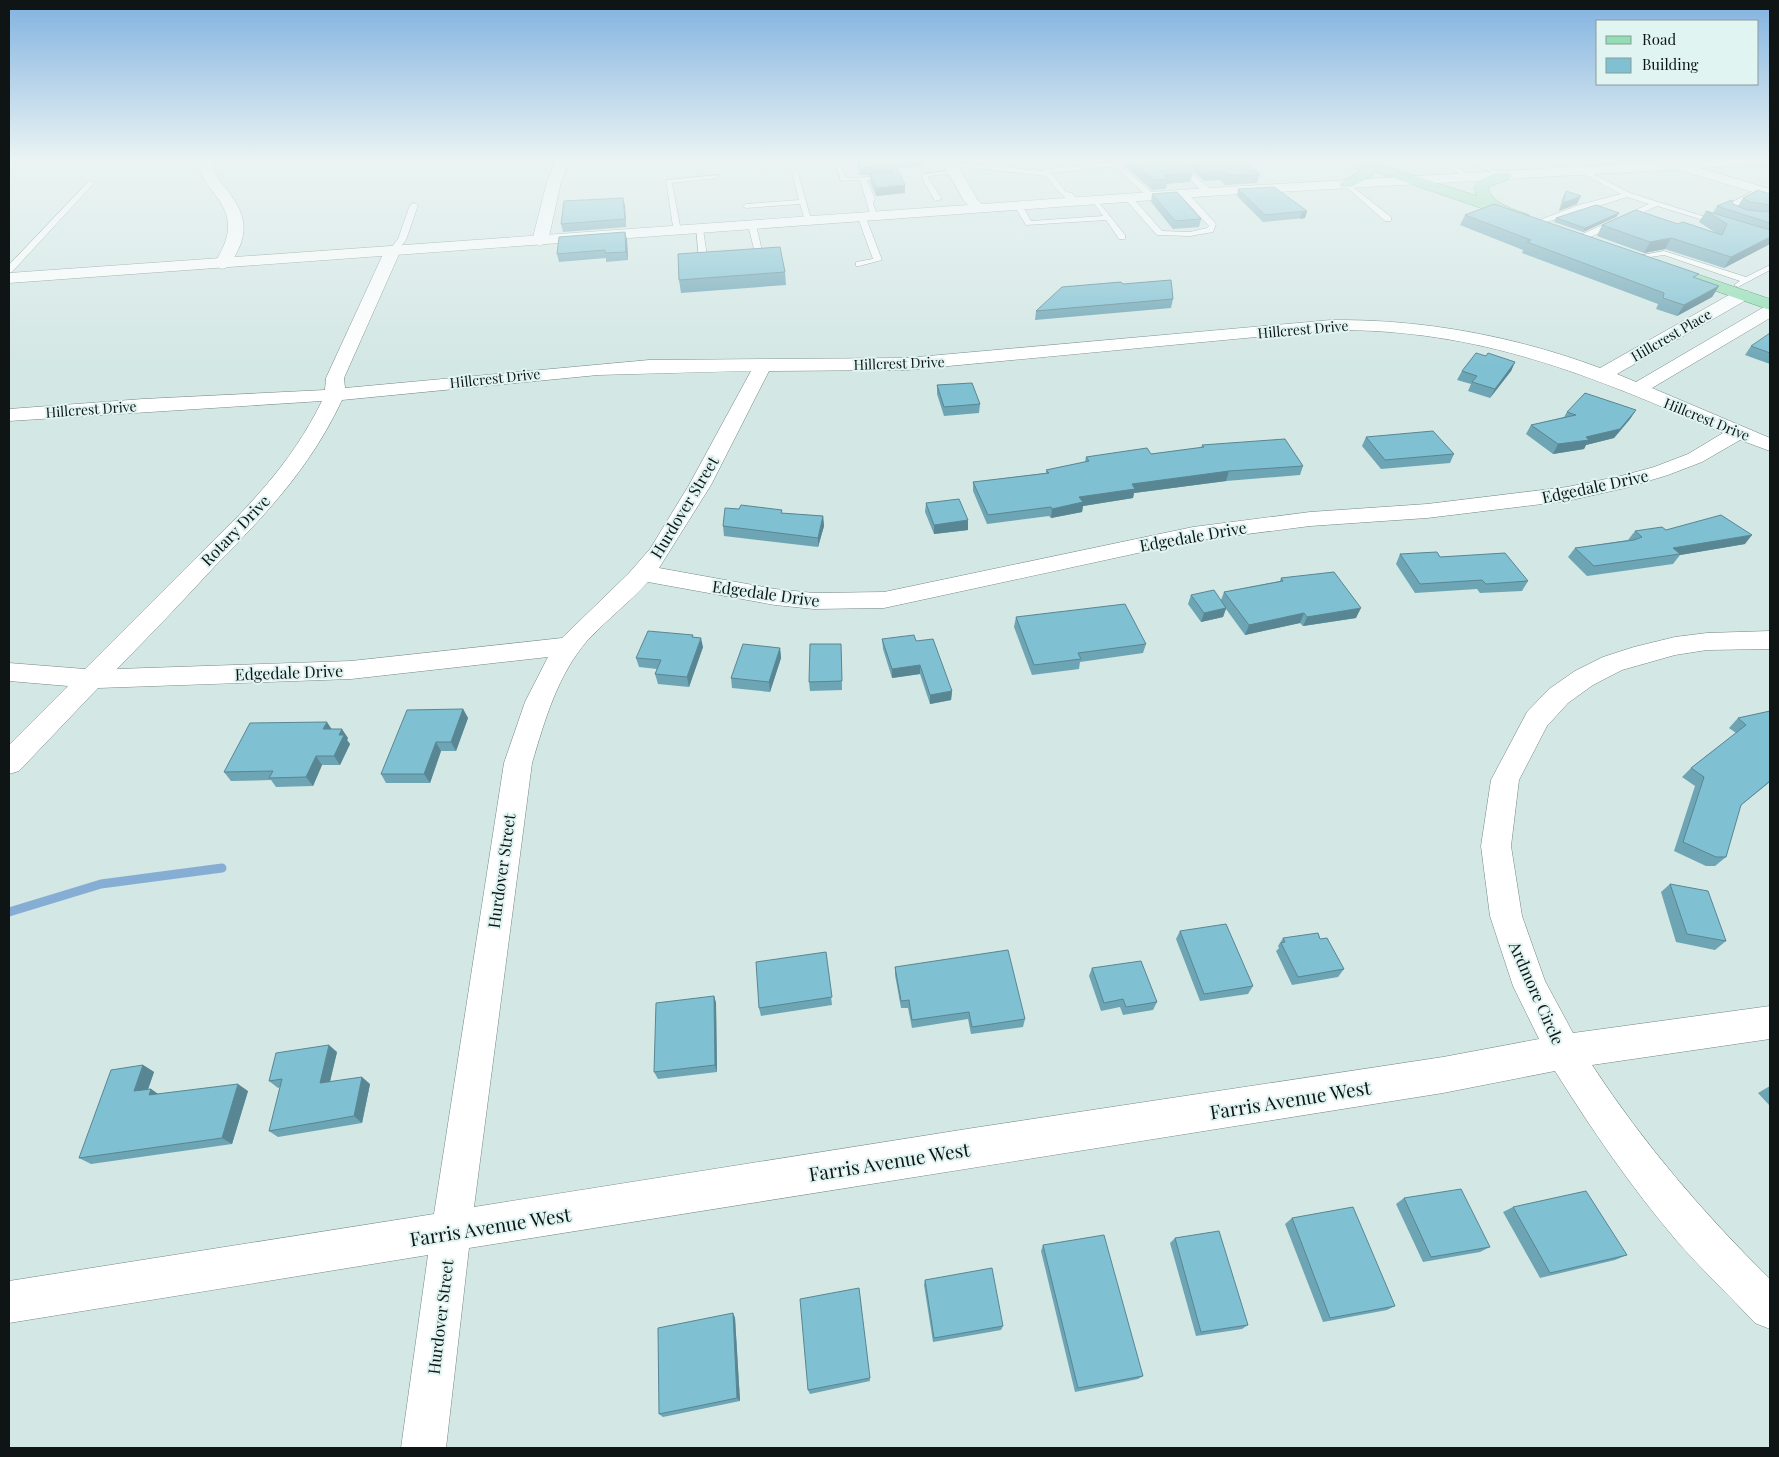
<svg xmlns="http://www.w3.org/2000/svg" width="1779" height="1457" font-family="'Playfair Display',serif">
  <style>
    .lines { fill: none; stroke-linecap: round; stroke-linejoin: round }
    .stream { stroke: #86aed5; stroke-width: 9 }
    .lane-casing { stroke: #748784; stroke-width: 1 }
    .street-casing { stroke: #748784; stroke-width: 1 }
    .secondary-casing { stroke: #748784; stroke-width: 1 }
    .primary-casing { stroke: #35885a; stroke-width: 1 }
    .lane { fill: #fff; fill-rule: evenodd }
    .street { fill: #fff; fill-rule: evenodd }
    .secondary { fill: #fff; fill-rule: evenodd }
    .primary { fill: #92ddb3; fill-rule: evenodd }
    .wall { fill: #6da5b5 }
    .shaded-wall { fill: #598693 }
    .building { fill: #7fc0d2; stroke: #598693 }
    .labels { text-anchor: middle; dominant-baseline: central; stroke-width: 4; stroke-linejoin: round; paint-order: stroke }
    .far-street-label { font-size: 14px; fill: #0e1514; stroke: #e0f4f1 }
    .street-label { font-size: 16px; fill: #0e1514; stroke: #e0f4f1 }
    .near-street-label { font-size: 19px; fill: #0e1514; stroke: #e0f4f1 }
  </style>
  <rect width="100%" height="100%" fill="#d3e7e4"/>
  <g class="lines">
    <path class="stream" d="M9,912L101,884L222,868"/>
    <g class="lane-casing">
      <path id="lane" d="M1170,160H1177L1211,190V194H1205Z
        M1426,160C1442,160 1460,167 1472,178L1467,179L1455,171Z
        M1464,160H1473L1508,176L1503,177Z
        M1557,160H1566L1630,193L1724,223L1720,225L1657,206L1584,240H1578V236L1649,204L1627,197L1537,225V221L1579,205L1621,194Z
        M950,162L1043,171L1046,169L1117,162L1157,197L1150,199L1115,166L1051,173L1066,192L1072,193L1079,203L1075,205C1064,199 1054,186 1046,176L948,165Z
        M835,163H839L846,178L890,176L888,179L867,180L875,199L873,203L878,219L871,217L860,180L841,181Z
        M956,170L954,173L930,176L928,178L942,199L935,201L922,178L924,174Z
        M795,171L798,173L812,223L805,221L800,204L746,208L742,206L746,204L799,200L792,173Z
        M719,175L717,178L672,183L681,231L674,233L666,180Z
        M89,181L95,182L12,272H9V265Z
        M1344,183H1348L1391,217V221H1385L1344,185Z
        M1755,190L1762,192L1734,208V210L1743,215L1770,218V222L1741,219L1727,213V205Z
        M1181,192H1187L1216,224L1213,232L1190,236L1157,235L1125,199L1132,197L1162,231L1190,232L1207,228L1209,226L1181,196Z
        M1097,200L1125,235V239H1119L1106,220L1026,225L1015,207L1022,205L1031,221L1103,216L1093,202Z
        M414,203L418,205L406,240L395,254H389L388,252L398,239L410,205Z
        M862,216L866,218L882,260L859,266H856V262L873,259L858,218Z
        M752,223L756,225L763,255L749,259L745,257L746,255L755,253L748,225Z
        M696,227L703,229L707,256L718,258V262L699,258Z
        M1664,251L1746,277L1770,265V270L1738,287L1734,285L1740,281L1664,255L1636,259L1632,257Z"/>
    </g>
    <g class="street-casing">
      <path id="street" d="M197,160H211C213,173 220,181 227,190C250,219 248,238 228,267L222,269L214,264C231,236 235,219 213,192C206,182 199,173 197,160Z
        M556,160H570L561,182L548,241L540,246L532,241L547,182Z
        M941,160H955L977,199L987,209L985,212H975L964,201Z
        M1680,162L1770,189V197L1675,169L1673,166L1675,163Z
        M392,247L400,252L344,378L345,388L649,360L906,358L1331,320C1423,319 1514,336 1600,368L1736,291H1748L1750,295L1748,299L1617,374L1636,382L1764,307L1770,306V318L1652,388L1770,438V451L1740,440L1702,462L1668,475L1625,488L1567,501L1427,518L1310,526L1193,541L884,608L814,609L775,605L648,582C629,603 606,620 587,641C557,676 545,720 532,763L474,1207L973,1128L1443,1057L1539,1039L1513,986L1490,916L1481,846L1491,780L1527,712L1549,689L1575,671L1603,657L1634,647L1675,637L1707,633L1770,631V649L1707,650L1675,655L1622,670L1593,685L1568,703L1547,726L1519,780L1511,846L1522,916L1545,981L1573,1033L1770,1006V1039L1592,1065C1644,1144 1703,1213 1770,1279V1329L1755,1323C1729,1295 1701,1269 1676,1240C1631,1187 1592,1130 1555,1071L1443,1093L469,1248L446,1448H401L428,1255L9,1323V1281L434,1214L504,763L525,702L548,657L351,679L98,688L19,771L9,774V745L68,686L9,681V663L85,669C122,632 159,595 196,558C247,508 290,466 322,401L9,421V409L143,399L325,390L326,378L384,252ZM1331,330C1481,329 1590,375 1723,433L1688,454L1654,467L1621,476L1567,487L1427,504L1310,512L1193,527L884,592L814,593L775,589L659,568L711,485L769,371L906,370ZM751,371L689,485L650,549L629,573L562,638L351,661L117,669C150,635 183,601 215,566C267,513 310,468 342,400L598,375Z"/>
    </g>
    <g class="secondary-casing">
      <path id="secondary" d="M1693,160H1770V164L1208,196L9,283V273L1208,188Z"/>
    </g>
    <g class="primary-casing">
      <path id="primary" d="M1344,160H1366L1477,196L1474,187C1481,177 1498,170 1510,173L1512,176C1507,183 1495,182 1488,188C1492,204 1516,210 1529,215L1531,218L1529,221H1519L1373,171L1372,176L1351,187H1341L1339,184L1360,171L1355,166Z
        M1682,269L1770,299V310L1676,277L1674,274Z"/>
    </g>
    <use href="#lane" class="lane"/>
    <use href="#street" class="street"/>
    <use href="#secondary" class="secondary"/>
    <use href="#primary" class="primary"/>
  </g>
  <path class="wall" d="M855,160H893L905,185V193L876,196L870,182V175H860Z
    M894,160H925L924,166L898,168Z
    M1125,160H1179L1193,173L1190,182L1167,184L1166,189L1152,190L1124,165Z
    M1180,160H1241L1260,174L1257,183L1225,185L1220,180L1204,181Z
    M1238,189L1307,211L1305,218L1263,222L1237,196Z
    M1566,191L1577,204L1559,211L1562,199Z
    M1152,194L1201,219L1199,227L1173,229L1151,202Z
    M1770,194V244L1724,268L1665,249L1644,253L1597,236L1602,225L1678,224L1716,233L1699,222L1706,211L1713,213L1717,206L1733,204L1738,206L1743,198Z
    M623,198L625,206L626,227L563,232L561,224Z
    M1619,213L1616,217L1583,232L1554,222L1556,218Z
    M1465,215L1696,278L1719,286L1712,297L1677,316L1656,309L1658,304L1522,253L1523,250L1460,225Z
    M625,232L627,240L628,260L606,262V258L559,262L557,254Z
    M785,272L786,285L681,293L679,280Z
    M1123,284L1173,299L1171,308L1035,320L1036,311Z
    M1770,333V364L1745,355L1751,346Z
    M1486,356L1515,362L1511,371L1490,398L1468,391L1471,384L1457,380L1462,371Z
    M937,385L980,404L979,413L944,416L937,394Z
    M1636,410L1630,419L1614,438L1586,445L1584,449L1553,454L1526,434L1531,425L1564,417L1567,412Z
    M1366,437L1454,454L1450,463L1381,469L1362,446Z
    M1202,445L1303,466L1300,475L1226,481L1134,493L1133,498L1083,506L1082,512L1051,518L1049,516L987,524L973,491V482L1046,473V470L1085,462L1086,457L1151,454L1201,448Z
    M926,503L968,530L934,534L925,512Z
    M782,513L823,516L824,526L818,547L724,536L723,526Z
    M1666,530L1745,544L1680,555L1673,564L1587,576L1568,557L1575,548L1628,540L1635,531Z
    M1400,554L1440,557L1528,581L1522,591L1480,593L1477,589L1415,593L1396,564Z
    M1281,578L1356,618L1303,626L1300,623L1245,635L1226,609L1223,617L1201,622L1188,604L1191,595L1221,600L1224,592L1280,581Z
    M1016,617L1146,644L1143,653L1080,662L1079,669L1032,675L1014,627Z
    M693,635V637L703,647L689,687L658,684L655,674L657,669L639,667L636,658Z
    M882,639L916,641L952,691L951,700L930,704L920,674L892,678L883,649Z
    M841,644L842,690L810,691L809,682Z
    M780,648L781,658L770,692L732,688L731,678Z
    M463,709L468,718L456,751H441L430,783H386L381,774Z
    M1770,711V782L1740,806L1726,857L1715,866H1706L1674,851L1695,786L1682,777L1691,768L1736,733L1729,728L1738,718Z
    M331,729L348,738L347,740L350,744L340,765H322L313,786L276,787L271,780L231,781L224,772Z
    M1670,884L1726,941L1715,950L1676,942L1661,892Z
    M1180,931L1253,986L1248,994L1200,1001L1176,939Z
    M1283,938L1320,939L1344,969L1338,977L1292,985L1276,951L1279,948L1278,946Z
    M826,952L832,1005L761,1016L759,1008Z
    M895,967L1025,1019L1023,1027L971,1034L968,1019L912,1028L908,1008H901L895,975Z
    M1092,968L1157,1002L1153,1010L1123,1015L1120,1007L1101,1011L1089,976Z
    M714,996L716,1003L717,1072L658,1079L654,1072Z
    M337,1052L330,1081L370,1084L362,1123L278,1137L269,1131L280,1087L278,1088L269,1081Z
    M143,1065L154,1072L148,1089H151L158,1094L248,1091L232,1144L91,1164L79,1158Z
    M1770,1086V1106L1758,1093Z
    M1404,1198L1490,1247L1480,1252L1423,1262L1396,1204Z
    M1513,1207L1627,1255L1615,1260L1540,1278L1503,1212Z
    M1292,1218L1395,1306L1387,1310L1323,1322L1285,1224Z
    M1175,1238L1248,1325L1242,1329L1196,1336L1170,1243Z
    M1043,1245L1143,1376L1138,1379L1075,1392L1041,1251Z
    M925,1280L1003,1326L1001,1330L933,1342L924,1285Z
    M859,1288L870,1381L810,1394L808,1390Z
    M733,1313L735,1318L740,1401L663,1417L659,1414Z"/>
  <path class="shaded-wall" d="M905,185V193L876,196V188Z
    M1581,196L1577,204L1559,211L1563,203Z
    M623,198L625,206L626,227L625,219Z
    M1307,211L1305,218L1300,219L1302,212Z
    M1619,213L1616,217L1583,232L1585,228Z
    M625,232L627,240L628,260L626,252Z
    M1770,237V244L1724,268L1731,257Z
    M1671,238L1665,249L1644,253L1650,242Z
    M1719,286L1712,297L1677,316L1684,305Z
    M1515,362L1511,371L1490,398L1495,389Z
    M1636,410L1630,419L1614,438L1586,445L1584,449L1553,454L1558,444Z
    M1229,471L1226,481L1134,493L1133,498L1083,506L1082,512L1051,518L1052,509L1079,497L1132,484Z
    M823,516L824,526L818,547V538Z
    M968,520V530L934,534V525Z
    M1752,535L1745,544L1680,555L1673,548Z
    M1226,608L1223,617L1201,622L1204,613Z
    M1361,608L1356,618L1303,626L1307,617Z
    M1304,613L1300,623L1245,635L1249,625Z
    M701,638L703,647L689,687L687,677Z
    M780,648L781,658L770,692L769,682Z
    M920,665V674L892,678V669Z
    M952,691L951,700L930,704V695Z
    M463,709L468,718L456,751L451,742Z
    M327,722L333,731L323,729Z
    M342,729L348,738L347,740L350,744L340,765L334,756L339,735Z
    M436,742L441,751L430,783L424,774Z
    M316,756L322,765L313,786L306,777Z
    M714,996L716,1003L717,1072L715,1065Z
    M329,1045L337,1052L328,1090L320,1083Z
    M143,1065L154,1072L145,1098L134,1091Z
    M362,1077L370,1084L362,1123L354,1116Z
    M238,1084L248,1091L232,1144L222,1138Z
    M151,1089L161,1096L149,1095Z
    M733,1313L735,1318L740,1401L737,1398Z"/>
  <path class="building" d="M858,160H893L905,185L876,188L870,174L892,172L895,166L860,168Z
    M1130,160H1179L1193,173L1164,175L1168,179L1154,180Z
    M1193,160H1241L1260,174L1228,175L1223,171L1206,172Z
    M1274,187L1307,211L1265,215L1238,189Z
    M1758,190L1770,194V205L1750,202L1743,198Z
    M1566,191L1581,196L1563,203Z
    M1177,192L1201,219L1175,221L1152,194Z
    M623,198L625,219L561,224L564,201Z
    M1732,200L1733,204L1747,210L1770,212V223L1717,206Z
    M1494,204L1699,274L1693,277L1719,286L1684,305L1663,298L1664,293L1527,242L1531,240L1465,215Z
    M1596,205L1619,213L1585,228L1556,218Z
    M1636,210L1678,224L1683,222L1722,235L1727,224L1706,211L1770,230V237L1731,257L1671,238L1650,242L1602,225Z
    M625,232L626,252L605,253V250L557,254L559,237Z
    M780,247L785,272L679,280L678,254Z
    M1171,280L1173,299L1036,311L1062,287L1121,282L1123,284Z
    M1770,333V353L1751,346Z
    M1476,353L1486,356L1488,353L1515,362L1495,389L1472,382L1477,376L1462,371Z
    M972,383L980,404L944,407L937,385Z
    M1585,393L1636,410L1620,429L1586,437L1589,440L1558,444L1531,425L1576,415L1567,412Z
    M1433,431L1454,454L1385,460L1366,437Z
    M1285,439L1303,466L1229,471L1132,484L1135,489L1079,497L1083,502L1052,509L1051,507L988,515L973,482L1049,473L1046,470L1089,461L1086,457L1147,448L1151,454L1204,447L1202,445Z
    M959,499L968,520L934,525L926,503Z
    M741,505L782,510L781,513L823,516L818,538L723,526L725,508L739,509Z
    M1721,515L1752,535L1673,548L1680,554L1594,566L1575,548L1634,540L1642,537L1635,531L1662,527L1666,530Z
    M1437,552L1440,557L1505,553L1528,581L1486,584L1482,580L1420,584L1400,554Z
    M1334,572L1361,608L1307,617L1304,613L1249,625L1224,592L1283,581L1281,578Z
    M1214,590L1226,608L1204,613L1191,595Z
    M1125,604L1146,644L1078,653L1081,659L1034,665L1016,617Z
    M648,631L693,635L692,637L701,638L687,677L655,674L661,660L636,658Z
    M914,635L916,641L933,639L952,691L930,695L920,665L892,669L882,639Z
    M743,644L780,648L769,682L731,678Z
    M810,644H841L842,681L809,682Z
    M463,709L451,742H436L424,774H381L407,710Z
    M1770,711V781L1741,805L1726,857H1716L1683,842L1704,777L1691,768L1746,725L1738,718Z
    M327,722L323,729H342L339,735H344L334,756H316L306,777L269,778L273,771L224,772L250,723Z
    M1670,884L1708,891L1726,941L1687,934Z
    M1226,924L1253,986L1204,994L1180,931Z
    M1318,933L1320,939L1327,938L1344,969L1298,977L1281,943L1285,942L1283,938Z
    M1008,950L1025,1019L972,1027L969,1012L912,1020L909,1000L901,1001L895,967Z
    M826,952L832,997L759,1008L756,962Z
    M1141,961L1157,1002L1126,1007L1123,999L1104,1003L1092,968Z
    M714,996L715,1065L654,1072L656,1003Z
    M329,1045L320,1083L362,1077L354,1116L269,1131L282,1079L269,1081L276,1053Z
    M143,1065L134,1091L151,1089L149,1095L238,1084L222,1138L79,1158L111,1070Z
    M1461,1189L1490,1247L1431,1257L1404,1198Z
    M1586,1191L1627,1255L1550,1273L1513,1207Z
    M1353,1207L1395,1306L1330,1318L1292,1218Z
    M1219,1231L1248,1325L1201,1332L1175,1238Z
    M1104,1235L1143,1376L1078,1388L1043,1245Z
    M992,1268L1003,1326L934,1338L925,1280Z
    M859,1288L870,1378L808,1390L800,1299Z
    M733,1313L737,1398L659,1414L658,1328Z"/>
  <linearGradient id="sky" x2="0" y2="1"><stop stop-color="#81b2e0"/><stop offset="0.44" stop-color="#ebf4f3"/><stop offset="1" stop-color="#ebf4f3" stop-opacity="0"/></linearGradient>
  <rect width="1779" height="364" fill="url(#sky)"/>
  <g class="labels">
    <g class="far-street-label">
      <text transform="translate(1303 329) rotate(-5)">Hillcrest Drive</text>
      <text transform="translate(1671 335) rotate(-30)">Hillcrest Place</text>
      <text transform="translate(899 363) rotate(-2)">Hillcrest Drive</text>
      <text transform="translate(495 378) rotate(-6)">Hillcrest Drive</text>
      <text transform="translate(91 409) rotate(-4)">Hillcrest Drive</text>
      <text transform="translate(1707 419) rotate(22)">Hillcrest Drive</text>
    </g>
    <g class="street-label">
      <text transform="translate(1595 486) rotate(-12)">Edgedale Drive</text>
      <text transform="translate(684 507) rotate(-59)">Hurdover Street</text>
      <text transform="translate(235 530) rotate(-46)">Rotary Drive</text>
      <text transform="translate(1193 536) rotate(-10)">Edgedale Drive</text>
      <text transform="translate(766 593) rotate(8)">Edgedale Drive</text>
      <text transform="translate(289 672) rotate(-2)">Edgedale Drive</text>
      <text transform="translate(501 871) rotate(-82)">Hurdover Street</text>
      <text transform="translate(1537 993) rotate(66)">Ardmore Circle</text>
      <text transform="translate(440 1317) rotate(-83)">Hurdover Street</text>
    </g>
    <g class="near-street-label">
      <text transform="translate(1290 1099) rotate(-9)">Farris Avenue West</text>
      <text transform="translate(889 1161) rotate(-9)">Farris Avenue West</text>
      <text transform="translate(490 1226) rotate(-9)">Farris Avenue West</text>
    </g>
  </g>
  <rect width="1779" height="1457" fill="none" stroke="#0e1514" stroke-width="20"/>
  <rect x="1596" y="20" width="162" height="65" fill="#e0f4f1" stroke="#8c9b99"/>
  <rect x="1606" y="36" width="25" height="8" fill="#92ddb3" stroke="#8c9b99"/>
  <text x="1642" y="45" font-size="15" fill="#0e1514">Road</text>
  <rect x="1606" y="58" width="25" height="15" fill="#7fc0d2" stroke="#8c9b99"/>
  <text x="1642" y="70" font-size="15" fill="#0e1514">Building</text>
</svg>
